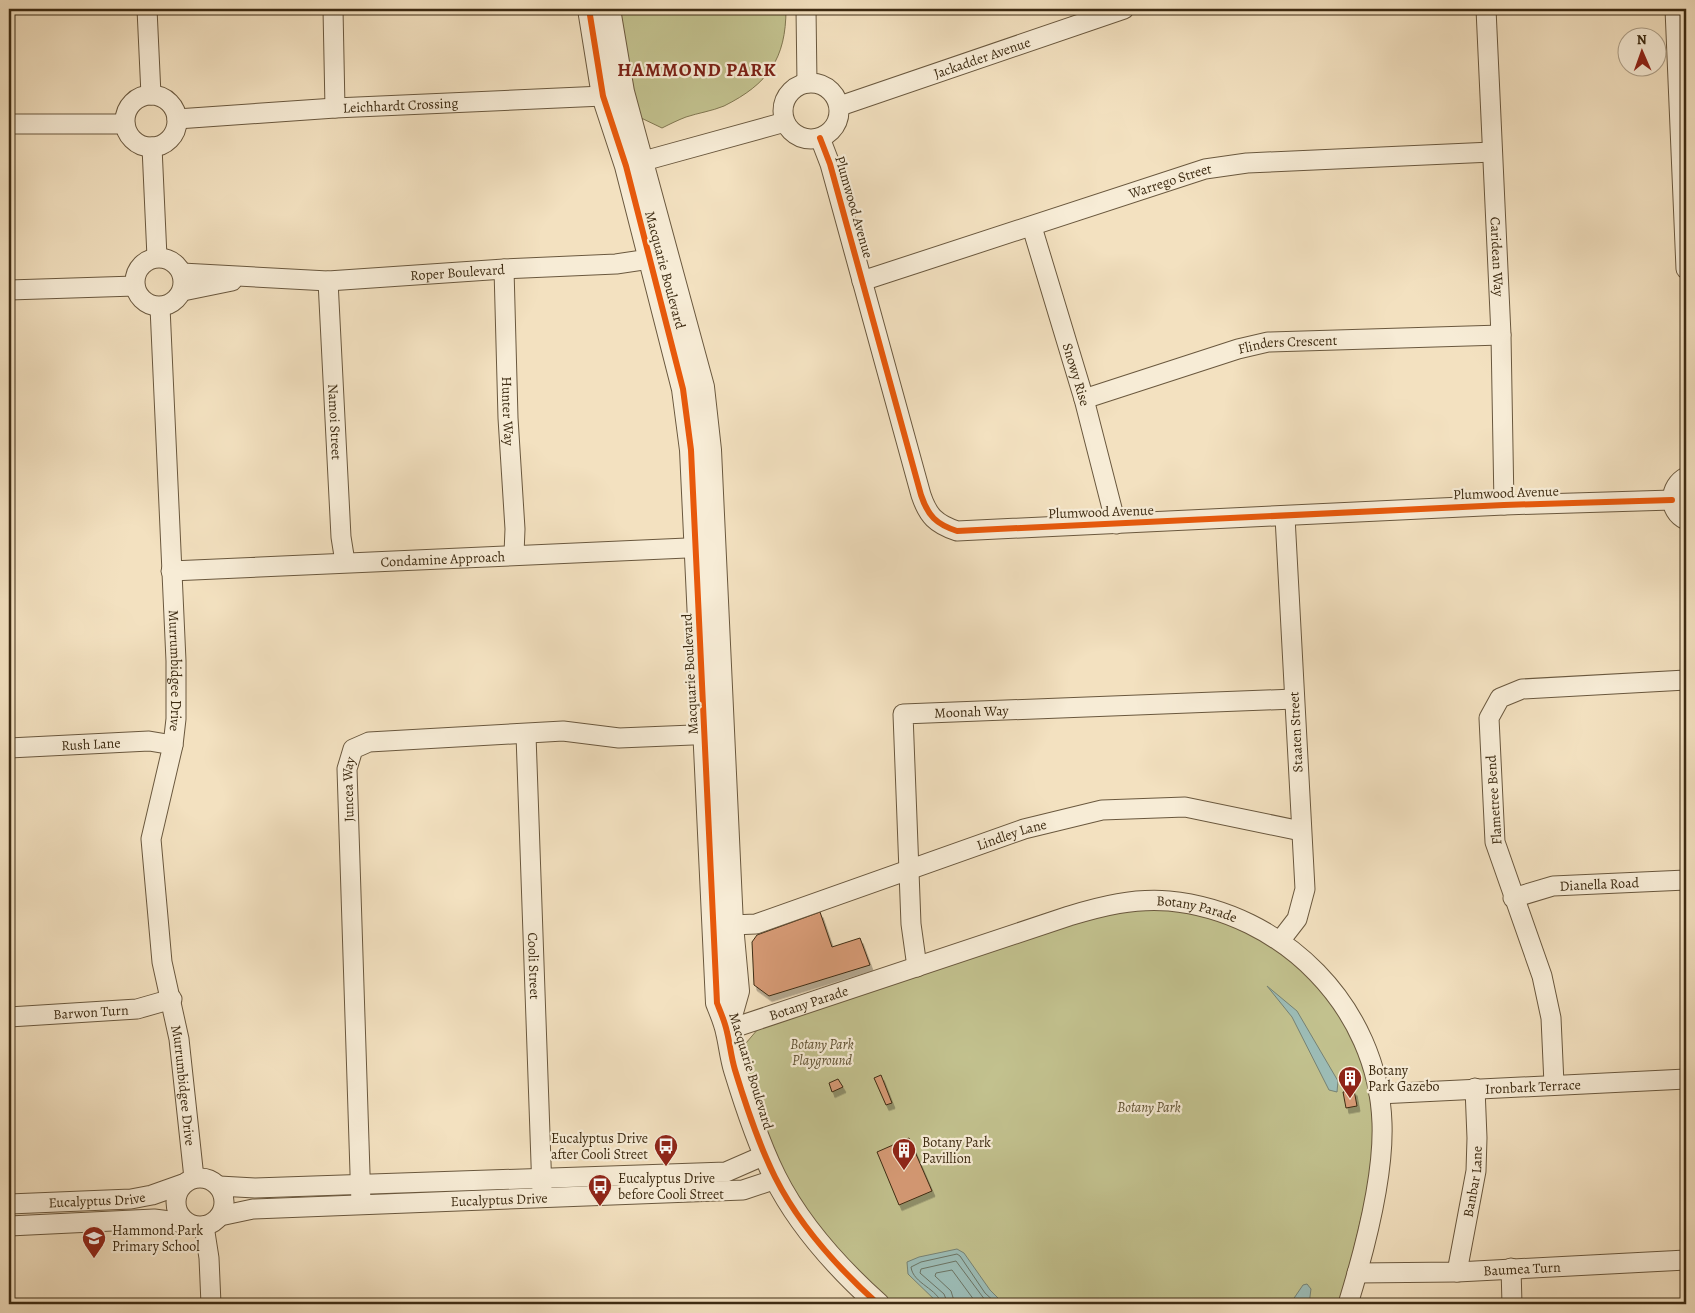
<svg xmlns="http://www.w3.org/2000/svg" width="1695" height="1313" font-family="Alegreya,serif">
  <style>
    .green { fill: #c2c18e; stroke: #807650 }
    .water { fill: #9cbcb6; stroke: #768274 }
    .lines { fill: none; stroke-linecap: round; stroke-linejoin: round }
    .shore { stroke: #6c7464; stroke-width: 1 }
    .building { fill: #d69a75; stroke: #3d2b12; filter: url(#shadow) }
    .minor-casing { stroke: #6a583e; stroke-width: 21 }
    .tertiary-casing { stroke: #6a583e; stroke-width: 24 }
    .minor { stroke: #f7ecd6; stroke-width: 19 }
    .tertiary { stroke: #f7ecd6; stroke-width: 22 }
    .cycleway-casing { stroke: #f7ecd6; stroke-width: 9 }
    .cycleway { stroke: #e8590c; stroke-width: 6 }
    .labels { text-anchor: middle; dominant-baseline: central; stroke-width: 4.5; stroke-linejoin: round; paint-order: stroke }
    .street-label { font-size: 14px; fill: #3d2b12; stroke: #f7ecd6 }
    .park-label { font-size: 14px; font-style: italic; fill: #5e5031; stroke: #f7ecd6 }
    .poi-label { font-size: 14px; fill: #3d2b12; stroke: #f7ecd6; text-anchor: start }
    .district-label { font-size: 19px; font-weight: bold; letter-spacing: 1px; fill: #7a1f14; stroke: #f7ecd6 }
  </style>
  <defs>
    <filter id="shadow"><feDropShadow dx="3" dy="5.5" stdDeviation="0" flood-color="#0004"/></filter>
  </defs>
  <rect width="100%" height="100%" fill="#f3e1c0"/>
  <filter id="stains"><feTurbulence type="fractalNoise" baseFrequency=".004" numOctaves="4"/><feColorMatrix values="0 0 0 0 .2 0 0 0 0 .09 0 0 0 0 .02 0 0 0 .5 -.17"/></filter>
  <radialGradient id="worn" r=".72"><stop offset=".6" stop-color="#630" stop-opacity="0"/><stop offset="1" stop-color="#630" stop-opacity=".3"/></radialGradient>
  <path class="green" d="M614,9H786C786,59 768,84 724,106C712,111 698,113 686,117C678,120 670,124 662,128L637,116Z
    M1144,908L1178,910L1231,923L1276,947L1330,998L1358,1049L1371,1086L1375,1125L1373,1167L1341,1304H890L879,1296L821,1235L773,1155L748,1082L744,1056L746,1043L758,1029L1078,919Z"/>
  <path class="water" d="M1267,986L1297,1011L1338,1081L1337,1092L1329,1090L1292,1017Z
    M957,1249L964,1253L990,1290L1004,1304H939L908,1274L907,1262L919,1257Z
    M1307,1284L1311,1289L1309,1304H1290L1303,1285Z"/>
  <g class="lines">
    <path class="shore" d="M941,1304C939,1289 913,1284 911,1267L921,1262L957,1254L960,1256L985,1293L997,1304
      M948,1304L944,1294L920,1273L921,1269L956,1261L988,1304
      M955,1304L951,1291L935,1276L936,1273L952,1270L977,1304"/>
  </g>
  <path class="building" d="M820,912L832,947L860,938L870,965L769,996L754,985L752,942L757,935Z
    M881,1075L892,1103L886,1105L874,1078Z
    M838,1079L843,1087L832,1092L829,1083Z
    M1354,1090L1357,1106L1346,1108L1343,1092Z
    M909,1138L932,1191L899,1205L877,1152Z"/>
  <g class="lines">
    <g class="minor-casing">
      <g id="minor">
        <path d="M147,9L151,95"/>
        <path d="M333,9L335,108"/>
        <path d="M806,9L807,83"/>
        <path id="s1" d="M1486,9L1501,335L1504,505"/>
        <path d="M1675,9L1686,269"/>
        <circle cx="811" cy="111" r="28"/>
        <circle cx="151" cy="121" r="26"/>
        <path id="s2" d="M840,106L1124,9"/>
        <path id="s3" d="M177,119L335,108L603,96L617,93"/>
        <path d="M9,124H125"/>
        <path d="M820,138L830,164L921,495C928,516 936,524 957,531L1504,505L1672,500"/>
        <path d="M152,147L157,257"/>
        <path d="M629,165L785,122"/>
        <path id="s4" d="M1032,227L1084,399L1116,524"/>
        <circle cx="159" cy="282" r="24"/>
        <path id="s5" d="M504,269L508,418L515,529L514,554"/>
        <path id="s6" d="M182,273L328,281L504,269L616,264L663,257"/>
        <path id="s7" d="M328,281L341,537L345,562"/>
        <path id="s8" d="M862,281L1205,169L1247,163L1492,152"/>
        <path d="M9,290L135,286"/>
        <path d="M183,291L232,281"/>
        <path id="s9" d="M160,307L176,661V719L173,745L151,839L162,962L179,1039L194,1178"/>
        <path id="s10" d="M1084,399L1238,349L1268,342L1501,335"/>
        <path d="M1686,477C1669,486 1667,511 1686,520"/>
        <path id="s11" d="M171,571L709,547"/>
        <path id="s12" d="M526,735L542,1191"/>
        <path id="s13" d="M9,748L149,741L173,745"/>
        <path id="s14" d="M1513,898L1553,886L1686,880"/>
        <path id="s15" d="M732,925L756,924L1024,829L1102,810L1185,807L1301,831"/>
        <path d="M1280,941L1297,919L1305,889L1285,517"/>
        <path id="s16" d="M917,967L911,924L903,714L1294,699"/>
        <path id="s17" d="M9,1017L137,1009L172,999"/>
        <path id="s18" d="M727,1030L1069,916C1102,906 1134,898 1169,901C1283,912 1378,1007 1382,1123C1384,1178 1364,1252 1348,1304"/>
        <path d="M1554,1084L1551,1018L1542,976L1495,842L1489,718L1500,698L1522,689L1686,680"/>
        <path id="s19" d="M1379,1094L1686,1079"/>
        <circle cx="200" cy="1202" r="24"/>
        <path d="M219,1186L255,1188L726,1172L765,1155"/>
        <path id="s20" d="M9,1204L131,1199L152,1195L183,1184"/>
        <path id="s21" d="M361,1204L347,769L353,749L369,742L563,731L619,738L717,734"/>
        <path id="s22" d="M220,1216L253,1209L743,1190L776,1179"/>
        <path d="M9,1226L154,1219L186,1223"/>
        <path d="M204,1226L209,1258L211,1304"/>
        <path d="M1511,1268L1512,1304"/>
        <path id="s23" d="M1457,1272L1476,1171L1477,1138L1475,1088"/>
        <path id="s24" d="M1357,1273L1457,1272L1686,1260"/>
      </g>
    </g>
    <g class="tertiary-casing">
      <path id="tertiary" d="M589,9L603,96L626,166L683,389L691,450L717,1003C721,1013 725,1022 727,1032C730,1044 731,1057 735,1070C746,1106 758,1143 775,1177C799,1225 838,1268 878,1304
        M609,9L623,92L703,387L710,450L732,925L738,991L727,1030"/>
    </g>
    <use href="#minor" class="minor"/>
    <use href="#tertiary" class="tertiary"/>
    <g class="cycleway-casing">
      <path id="cycleway" d="M589,9L603,96L626,166L683,389L691,450L717,1003C721,1013 725,1022 727,1032C730,1044 731,1057 735,1070C746,1106 758,1143 775,1177C799,1225 838,1268 878,1304
        M820,138L830,164L921,495C928,516 936,524 957,531L1504,505L1672,500"/>
    </g>
    <use href="#cycleway" class="cycleway"/>
  </g>
  <defs>
    <g id="building-pin" transform="scale(1.25)"><path d="M0 17L-7.5 6A9.5 9.5 0 1 1 7.5 6Z" fill="#8f2418" stroke="#f7ecd6"/><path d="M-4-6H4V6H1V3H-1V6H-4ZM-2.5-4.3h1.7v1.8h-1.7ZM.8-4.3h1.7v1.8H.8ZM-2.5-1h1.7V.8h-1.7ZM.8-1h1.7V.8H.8Z" fill="#fff"/></g>
    <g id="bus-pin" transform="scale(1.25)"><path d="M0 17L-7.5 6A9.5 9.5 0 1 1 7.5 6Z" fill="#8f2418" stroke="#f7ecd6"/><path d="M-5-6H5V4H4V6H2V4H-2V6H-4V4H-5ZM-3.5-4V0h7V-4ZM-3.5 1.2v1.5H-2V1.2ZM2 1.2v1.5H3.5V1.2Z" fill="#fff"/></g>
    <g id="school-pin" transform="scale(1.25)"><path d="M0 17L-7.5 6A9.5 9.5 0 1 1 7.5 6Z" fill="#8f2418" stroke="#f7ecd6"/><path d="M0-5L7-2L0 1L-7-2ZM-4 1L0 2.5L4 1V4Q0 6-4 4Z" fill="#fff"/></g>
  </defs>
  <g fill-rule="evenodd">
    <use href="#building-pin" x="1350" y="1078"/>
    <use href="#bus-pin" x="666" y="1146"/>
    <use href="#building-pin" x="904" y="1150"/>
    <use href="#bus-pin" x="600" y="1186"/>
    <use href="#school-pin" x="94" y="1238"/>
  </g>
  <g class="labels">
    <g class="street-label">
      <text stroke="none"><textPath href="#s2" startOffset="150">Jackadder Avenue</textPath></text>
      <text stroke="none"><textPath href="#s3" startOffset="224">Leichhardt Crossing</textPath></text>
      <text stroke="none"><textPath href="#s8" startOffset="324">Warrego Street</textPath></text>
      <text transform="translate(854 207) rotate(74)">Plumwood Avenue</text>
      <text stroke="none"><textPath href="#s1" startOffset="248">Caridean Way</textPath></text>
      <text transform="translate(665 270) rotate(75)">Macquarie Boulevard</text>
      <text stroke="none"><textPath href="#s6" startOffset="276">Roper Boulevard</textPath></text>
      <text stroke="none"><textPath href="#s10" startOffset="212">Flinders Crescent</textPath></text>
      <text stroke="none"><textPath href="#s4" startOffset="154">Snowy Rise</textPath></text>
      <text stroke="none"><textPath href="#s5" startOffset="142">Hunter Way</textPath></text>
      <text stroke="none"><textPath href="#s7" startOffset="141">Namoi Street</textPath></text>
      <text transform="translate(1506 493) rotate(-2)">Plumwood Avenue</text>
      <text transform="translate(1101 512) rotate(-2)">Plumwood Avenue</text>
      <text stroke="none"><textPath href="#s11" startOffset="272">Condamine Approach</textPath></text>
      <text stroke="none"><textPath href="#s9" startOffset="364">Murrumbidgee Drive</textPath></text>
      <text transform="translate(690 674) rotate(-93)">Macquarie Boulevard</text>
      <text stroke="none"><textPath href="#s16" startOffset="322">Moonah Way</textPath></text>
      <text transform="translate(1296 732) rotate(-93)">Staaten Street</text>
      <text stroke="none"><textPath href="#s13" startOffset="82">Rush Lane</textPath></text>
      <text stroke="none"><textPath href="#s21" startOffset="415">Juncea Way</textPath></text>
      <text transform="translate(1494 800) rotate(-94)">Flametree Bend</text>
      <text stroke="none"><textPath href="#s15" startOffset="295">Lindley Lane</textPath></text>
      <text stroke="none"><textPath href="#s14" startOffset="88">Dianella Road</textPath></text>
      <text stroke="none"><textPath href="#s18" startOffset="491">Botany Parade</textPath></text>
      <text stroke="none"><textPath href="#s12" startOffset="231">Cooli Street</textPath></text>
      <text stroke="none"><textPath href="#s18" startOffset="86">Botany Parade</textPath></text>
      <text stroke="none"><textPath href="#s17" startOffset="82">Barwon Turn</textPath></text>
      <text transform="translate(751 1071) rotate(73)">Macquarie Boulevard</text>
      <text stroke="none"><textPath href="#s9" startOffset="784">Murrumbidgee Drive</textPath></text>
      <text stroke="none"><textPath href="#s19" startOffset="154">Ironbark Terrace</textPath></text>
      <text stroke="none"><textPath href="#s23" startOffset="92">Banbar Lane</textPath></text>
      <text stroke="none"><textPath href="#s20" startOffset="88">Eucalyptus Drive</textPath></text>
      <text stroke="none"><textPath href="#s22" startOffset="280">Eucalyptus Drive</textPath></text>
      <text stroke="none"><textPath href="#s24" startOffset="165">Baumea Turn</textPath></text>
    </g>
    <g class="park-label">
      <text x="822" y="1044">Botany Park<tspan x="822" dy="16">Playground</tspan></text>
      <text x="1149" y="1107">Botany Park</text>
    </g>
    <g class="poi-label">
      <text x="1368" y="1070">Botany<tspan x="1368" dy="16">Park Gazebo</tspan></text>
      <text x="648" y="1138" text-anchor="end">Eucalyptus Drive<tspan x="648" dy="16">after Cooli Street</tspan></text>
      <text x="922" y="1142">Botany Park<tspan x="922" dy="16">Pavillion</tspan></text>
      <text x="618" y="1178">Eucalyptus Drive<tspan x="618" dy="16">before Cooli Street</tspan></text>
      <text x="112" y="1230">Hammond Park<tspan x="112" dy="16">Primary School</tspan></text>
    </g>
    <g class="district-label">
      <text x="697" y="70">HAMMOND PARK</text>
    </g>
  </g>
  <rect width="1695" height="1313" fill="none" stroke="#f3e1c0" stroke-width="30"/>
  <rect x="10" y="10" width="1675" height="1293" fill="none" stroke="#3d2b12" stroke-width="2.5"/>
  <rect x="15" y="15" width="1665" height="1283" fill="none" stroke="#3d2b12"/>
  <g transform="translate(1642 52) rotate(358)"><circle r="24" fill="#f7ecd6" stroke="#ad9f88"/>
  <path d="M0-4L9 19L0 12L-9 19Z" fill="#8f2418"/>
  <text y="-8" font-size="14" font-weight="bold" text-anchor="middle" fill="#3d2b12">N</text>
  </g>
  <rect width="100%" height="100%" filter="url(#stains)"/>
  <rect width="100%" height="100%" fill="url(#worn)"/>
</svg>
